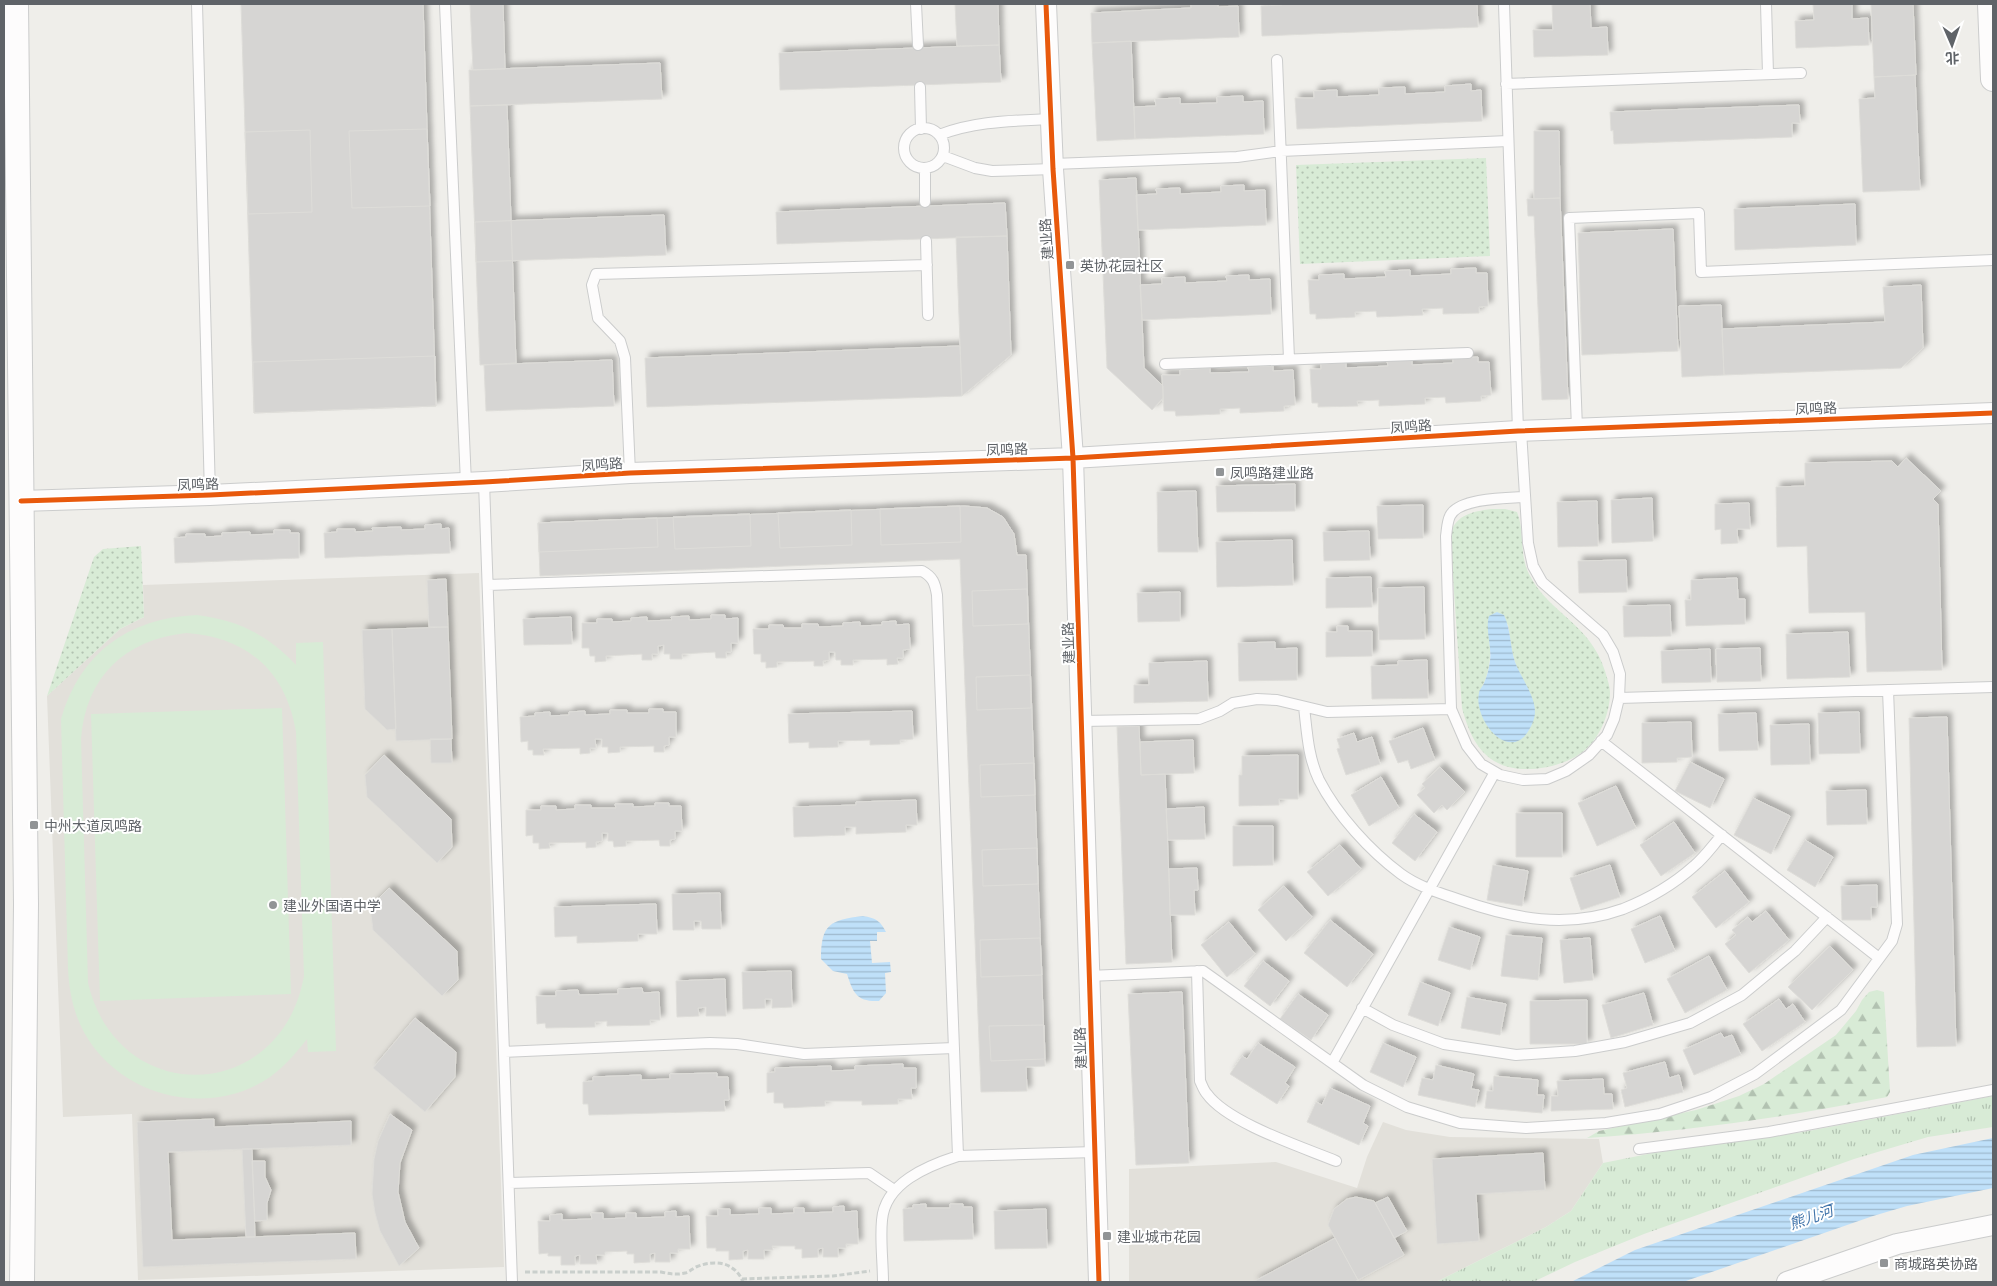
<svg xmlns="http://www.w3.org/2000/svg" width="1997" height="1286" font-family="Manrope,'Noto Sans SC',sans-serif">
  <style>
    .education { fill: #e2e0da }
    .grass { fill: url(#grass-dots); fill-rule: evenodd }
    .forest { fill: url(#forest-firs) }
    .park { fill: url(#park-tufts) }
    .garden { fill: #d8ebd6; fill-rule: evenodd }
    .water { fill: url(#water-rules) }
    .building { fill: #d6d5d3; stroke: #deddd9; filter: url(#shadow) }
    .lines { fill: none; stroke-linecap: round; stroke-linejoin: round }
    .service-casing { stroke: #cbcccc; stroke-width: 12 }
    .minor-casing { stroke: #cbcccc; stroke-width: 22 }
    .tertiary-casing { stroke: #cbcccc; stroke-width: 26 }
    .path { stroke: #cacfcc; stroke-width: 3; stroke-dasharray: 5 2.5; stroke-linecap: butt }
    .service { stroke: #fdfcfc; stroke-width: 10 }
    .minor { stroke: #fdfcfc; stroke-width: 20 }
    .tertiary { stroke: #fdfcfc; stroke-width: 24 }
    .cycleway-casing { stroke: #fff; stroke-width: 8 }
    .cycleway { stroke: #e8590c; stroke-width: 5 }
    .poi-dot { fill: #919496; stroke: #fff; stroke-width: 2 }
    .labels { text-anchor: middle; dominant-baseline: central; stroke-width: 4; stroke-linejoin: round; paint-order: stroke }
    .street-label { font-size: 14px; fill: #5f6368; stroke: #fff }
    .poi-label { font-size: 14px; fill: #5f6368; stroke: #fff; text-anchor: start }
    .water-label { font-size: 15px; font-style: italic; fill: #4174aa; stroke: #fff }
  </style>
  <defs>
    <pattern id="grass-dots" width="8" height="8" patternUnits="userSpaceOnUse" patternTransform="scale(1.25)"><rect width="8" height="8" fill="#d8ebd6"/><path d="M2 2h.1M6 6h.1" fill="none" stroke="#b2c2b1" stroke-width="1.8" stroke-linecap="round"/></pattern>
    <pattern id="forest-firs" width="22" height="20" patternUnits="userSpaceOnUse" patternTransform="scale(1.25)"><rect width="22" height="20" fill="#d8ebd6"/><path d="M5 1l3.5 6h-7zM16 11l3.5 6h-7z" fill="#b2c2b1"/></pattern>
    <pattern id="park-tufts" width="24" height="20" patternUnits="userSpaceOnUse" patternTransform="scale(1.25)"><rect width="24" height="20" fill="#d8ebd6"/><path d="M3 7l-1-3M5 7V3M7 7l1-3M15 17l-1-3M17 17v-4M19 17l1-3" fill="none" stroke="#b2c2b1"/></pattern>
    <pattern id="water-rules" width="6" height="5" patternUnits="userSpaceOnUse" patternTransform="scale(1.25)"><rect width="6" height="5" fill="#bfe0f9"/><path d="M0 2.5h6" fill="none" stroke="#9eb9cd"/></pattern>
    <filter id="shadow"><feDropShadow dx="4.5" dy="-4.5" stdDeviation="2.5" flood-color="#0004"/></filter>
  </defs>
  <rect width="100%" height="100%" fill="#efeeea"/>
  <path class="education" d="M479,573L504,1267L138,1280L132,1114L63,1117L47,696L120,629L144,617L143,585Z
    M1383,1122L1406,1130L1450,1137L1599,1139L1603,1163L1571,1211L1546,1227L1436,1282H1129V1169L1276,1162L1357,1188L1367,1157Z"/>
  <path class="grass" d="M1486,158L1490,256L1300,264L1296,165Z
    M1491,509H1505L1517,512C1525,531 1519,555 1529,574C1549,614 1590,623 1605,671C1607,678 1610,686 1610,693C1610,712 1601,735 1587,748C1568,767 1523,776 1498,763C1477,753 1468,730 1462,708L1450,534C1457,514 1472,512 1491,509ZM1508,624C1510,637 1511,649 1515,662C1523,686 1548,719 1520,739L1479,693C1489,675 1492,659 1489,638Z
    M141,546L144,617L120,629L47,696L94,557L103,549Z"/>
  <path class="forest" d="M1877,990L1884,992L1890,1092L1887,1097C1788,1117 1688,1131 1587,1138L1599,1131L1696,1110L1739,1096L1764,1084L1836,1035L1856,1011L1862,1000L1869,992Z"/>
  <path class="park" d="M1993,1096V1127L1928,1137L1854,1159L1644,1234L1575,1262L1533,1282H1436L1546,1227L1571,1211L1603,1163L1653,1153L1803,1132Z"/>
  <path class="garden" d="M197,615C238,620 268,635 296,665V643L323,642L336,1051L308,1052L307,1039C296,1053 285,1066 270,1077C206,1121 112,1095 80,1024C72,1006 69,988 68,969L61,719C80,653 128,618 197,615ZM186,633C247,637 286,671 296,732L304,976C281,1104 118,1109 88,983L81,739C86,677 124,640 186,633Z
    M282,708L291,994L100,1001L91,714Z"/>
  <path class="water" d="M1497,612L1504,615C1511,630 1510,647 1515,662C1521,678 1535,695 1535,712C1535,718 1532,725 1529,730C1509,764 1473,719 1479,693C1479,690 1483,686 1484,683C1487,676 1489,669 1490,661C1492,646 1485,630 1489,616Z
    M863,916C875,918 880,920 886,932H877V941H870L872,963L890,962L891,972L885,973L886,993L879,1001C857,1002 853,993 847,974L833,971L821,959C821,924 830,920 863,916Z
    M1993,1138V1188L1907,1206L1873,1216L1683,1282H1571L1635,1250L1913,1155Z"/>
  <path class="building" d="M241,4H423L436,406L254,413Z
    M470,4H503L505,69L473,70Z
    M955,4H998L999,45L957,46Z
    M1191,4H1218V7L1238,6L1239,37L1092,43L1091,13L1191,8Z
    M1281,4H1477L1478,27L1262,36L1261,6L1282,5Z
    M1552,4H1590L1591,28L1607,27L1608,55L1534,57L1533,30H1553Z
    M1813,4H1852V19L1868,18L1869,45L1796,48L1795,21L1814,20Z
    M1871,4H1913L1916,75L1874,77Z
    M1131,41L1135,139L1097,141L1092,43Z
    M999,45L1001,82L780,90L779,53Z
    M660,63L662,99L470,106L469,70Z
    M1915,75L1920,190L1863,192L1859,99L1875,98L1874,77Z
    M1471,84V91L1481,90L1482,121L1297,129L1295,98H1314V91L1337,90V97L1379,95V88L1405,87V94L1445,92V86Z
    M1243,96V102L1263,101L1264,134L1135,139L1134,107L1156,106L1155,99L1180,98V104L1217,103V97Z
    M507,105L516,363L480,365L470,106Z
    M1799,105L1800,123H1792V137L1614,144L1613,130L1611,131L1610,112Z
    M427,129L430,206L352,208L349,131Z
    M310,130L312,212L248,214L245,132Z
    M1534,131H1559L1560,198L1534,199Z
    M1136,178L1144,368L1163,386V398L1152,410L1107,368L1099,180Z
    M1244,185V191L1265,190L1266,225L1138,230L1136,195L1157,194L1156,189L1180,188V194L1221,192V186Z
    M1560,198L1568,399L1542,400L1534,216H1528L1527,199Z
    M1005,203L1007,236L777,244L776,212Z
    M1855,204L1856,245L1735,250L1734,209Z
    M664,215L666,255L476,262L475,222Z
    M1673,229L1678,351L1582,355L1578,233Z
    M1007,236L1011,355L962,396L956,237Z
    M1476,268V273H1487L1488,306L1479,307V313L1443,314V308L1422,309L1423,315L1377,317L1376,311L1355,312V317L1316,319V314H1310L1308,280H1319V275L1344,274V279L1386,277L1385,271L1410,270V276L1451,274V269Z
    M1249,275V280L1270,279L1271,314L1142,320L1140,285L1162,284V278L1185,277V283L1227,281L1226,276Z
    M1921,285L1923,348L1901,368L1724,375L1722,329L1885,322L1883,287Z
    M1721,305L1724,375L1682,377L1679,306Z
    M960,346L962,396L647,407L645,358Z
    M435,356L436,406L254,413L253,362Z
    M1478,357V362H1489L1491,395L1481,396V401L1446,403L1445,397L1425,398V404L1379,406V400L1357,401L1358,406L1318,407V403H1312L1310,369H1321V364L1346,363V368L1388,366L1387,360L1412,359V365L1453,363V358Z
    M612,360L614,406L486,411L484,365Z
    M1273,366V371L1293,370L1295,405L1284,406V411L1240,413V408L1220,409V414L1176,416L1175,411H1164L1162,375H1180V370L1210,368V373L1249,372L1248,367Z
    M1906,458L1941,491L1933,499L1938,504L1942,670L1867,672L1865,612L1809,613L1807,546L1777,547L1776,487L1805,486V463L1892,461L1898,467Z
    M1295,484V511L1217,512L1216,486Z
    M1196,491L1198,552H1158L1157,492Z
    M1652,498L1653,541L1612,543L1611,500Z
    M1597,501L1598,546L1558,547L1557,502Z
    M1749,503L1750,529H1737L1738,543L1721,544V529L1715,530V504Z
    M1423,505V538L1378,539L1377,506Z
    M960,506L961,542L881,545L880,509Z
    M964,506L987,508L1003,517L1014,534L1017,555H1026L1045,1066L1026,1067L1027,1091L981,1092L960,559L540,576L538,523Z
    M851,510L852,545L780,548L778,513Z
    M750,514L751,546L675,549L673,517Z
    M657,518L658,547L539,552L538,523Z
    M441,524V529L449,528L450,553L325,558L324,533L337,532V529H355V532L373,531L372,528L401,527V530L425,529V525Z
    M274,530H290V533H299V558L175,563L174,538L186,537V534H205V537L222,536V533L250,532V535L274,534Z
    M1369,531L1370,560L1324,561L1323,532Z
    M1292,540L1293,585L1217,587L1216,542Z
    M1626,560L1627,592L1579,593L1578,561Z
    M1371,577L1372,607L1326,608V578Z
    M1737,578L1738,599H1745V624L1686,626L1685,600H1691V580Z
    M446,579L448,627H429L427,580Z
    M1424,587L1425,639L1379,640L1378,588Z
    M1027,589L1028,624L973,626L972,591Z
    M1180,592V621L1138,622L1137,593Z
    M1670,605L1671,636L1624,637L1623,606Z
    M711,615H725V619L738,618V643H731V652H726V658H716L715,652L682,654V659H670V654H664V645L658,646V654H652V660H642V654L606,656V661L595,662V656H590L589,648H582V623H597V619H612V622L631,621V618L647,617V621L672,620L671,617L689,616V620L711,619Z
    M571,617L572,644L524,645L523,619Z
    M896,621V625L909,624L910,649L903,650V658H897L898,664L887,665V659L853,660V665H841V660H836L835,652H829V660L823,661V666H814V661L777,662V667L766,668V662H761V654H754L753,629H769V625H783L784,628H802V624H818L819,627L843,626V623L860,622V626L882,625V622Z
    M1337,626H1348V631H1372V656L1326,657V632H1337Z
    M448,627L452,739L396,741L392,629Z
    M392,629L396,729L387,730L365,709L362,630Z
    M1848,632L1850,677L1787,679L1786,634Z
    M1275,642V649L1297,648V680L1239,681L1238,643Z
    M1760,648L1761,681L1717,682L1716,649Z
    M1710,649L1711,682L1662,683L1661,651Z
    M1427,660L1428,698L1372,699L1371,666L1398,665V661Z
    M1207,661L1208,701L1134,703V685H1149V663Z
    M1030,675L1031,708L977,710L976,677Z
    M649,709H663V712H676V737H669V745L664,746V752H654V746L620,747V752L608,753V747H602V739H595L596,748H590V753L580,754V748L543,749L544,755H533V750H528V741L521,742L520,717L535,716V713L550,712V716L569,715V712L585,711V715L610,714V710H627V713H649Z
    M912,711L913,739L900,740V744L870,745V740L838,741V747L809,748V742L789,743L788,714Z
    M1859,712L1860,753L1819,754L1818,713Z
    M1756,713L1758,750L1719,751L1718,714Z
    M1947,717L1956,1046L1917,1047L1909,718Z
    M1691,722L1692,757L1677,758V762L1642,763V723Z
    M1809,724L1810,764L1771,765L1770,725Z
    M1139,726L1141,775L1165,774L1172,962L1126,964L1117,727Z
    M1423,728L1435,760L1411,769L1408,760L1398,763L1389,741Z
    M1354,733L1357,742L1372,737L1380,764L1346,775L1337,749L1340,748L1337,739Z
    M430,739H451L452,763H431Z
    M1193,740L1194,773L1141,775L1140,742Z
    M384,755L451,819L452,847L437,863L367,797L365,775Z
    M1298,755V799H1279V805L1239,806V775H1242V756Z
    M1690,762L1724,779L1710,808L1675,791Z
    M1034,763L1035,795L981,797L980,765Z
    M1440,767L1465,792L1447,810L1442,805L1434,813L1417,795L1425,788L1422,784Z
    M1381,777L1399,808L1369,826L1351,795Z
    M1616,786L1636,828L1597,846L1578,803Z
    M1866,790L1867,824L1827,825L1826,791Z
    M1753,798L1790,816L1771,854L1734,835Z
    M916,800L917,825H906V832L856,834V827H845V835L794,837L793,807L856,805V802Z
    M655,803H669V806H681L682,831H675V839L670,840V846H660L659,840L626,841V846L614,847L613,841H608V833H602V841L596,842V847L586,848V842L549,843L550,848L539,849V843H533V835L526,836V810H541V806H556V810L575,809V805H591V808H616L615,804H633V807L655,806Z
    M1204,807L1205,839L1168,840L1166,809Z
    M1516,813H1562V857H1516Z
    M1414,814L1437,832L1415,861L1392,843Z
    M1674,822L1695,853L1661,876L1640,845Z
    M1233,826H1273V865L1233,866Z
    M1805,840L1833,857L1815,887L1787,870Z
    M1340,845L1361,869L1328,896L1307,872Z
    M1037,848L1038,884L983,886L982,850Z
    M1493,865L1528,871L1522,906L1487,900Z
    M1610,865L1620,897L1581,910L1570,878Z
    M1197,868L1198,890H1194L1195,915H1170L1169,869Z
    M1725,871L1749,902L1716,928L1692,897Z
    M1877,885V907H1871V920H1842L1841,886Z
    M1284,886L1312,917L1286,941L1258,910Z
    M389,888L457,951L458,980L442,996L373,930L370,907Z
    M720,893L721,929H702L701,921H694V930H673L672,894Z
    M656,904L657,934H638V941L577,943V936L555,937L554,907Z
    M1766,911L1789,940L1749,973L1725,944L1736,935L1732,930L1748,917L1752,922Z
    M1660,916L1675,951L1645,963L1631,929Z
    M1330,920L1373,954L1347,987L1304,953Z
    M1229,922L1255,954L1227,977L1201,945Z
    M1449,927L1480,937L1470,970L1438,960Z
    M1506,935L1542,938L1538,980L1501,976Z
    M1040,938L1042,975L981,977L980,940Z
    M1590,938L1593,980L1564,983L1560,940Z
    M1830,946L1853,970L1812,1010L1788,987Z
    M1709,956L1727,990L1685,1013L1667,979Z
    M1263,961L1289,981L1270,1006L1244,986Z
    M791,971L792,1007L772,1008V999H765V1008L743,1009L742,972Z
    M725,979L726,1016H706V1007L698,1008L699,1016L677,1017L676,981Z
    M1420,982L1450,993L1438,1026L1408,1015Z
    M642,988L643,993L659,992L660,1020H650V1025L607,1026V1021L595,1022V1027L546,1028L545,1023L537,1024L536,996H556V991L578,990L579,995L618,994V989Z
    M1182,992L1189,1163L1136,1165L1128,994Z
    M1644,993L1653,1025L1611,1038L1602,1005Z
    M1298,994L1328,1015L1311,1040L1280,1019Z
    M1467,997L1506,1004L1500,1035L1461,1028Z
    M1779,999L1786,1009L1793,1004L1805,1022L1762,1051L1743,1024Z
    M1587,1000V1044H1530V1001Z
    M415,1018L456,1052L455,1077L425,1112L373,1068Z
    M1044,1025L1045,1059L991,1061L989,1026Z
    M1721,1033L1724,1038L1732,1035L1741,1055L1694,1075L1683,1050Z
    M1258,1043L1295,1067L1285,1083L1289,1086L1277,1104L1230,1074L1242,1056L1247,1059Z
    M1383,1043L1416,1057L1403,1087L1370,1072Z
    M1665,1062L1669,1078L1679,1075L1683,1092L1625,1107L1621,1090L1627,1088L1623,1073Z
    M903,1064V1068H916V1088H911L912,1099H898V1104L862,1105V1101H825V1106L784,1108L783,1103H774V1092L767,1093V1073L775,1072V1068L831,1066V1071L855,1070V1066Z
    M1436,1065L1474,1074L1471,1089L1479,1090L1475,1107L1418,1095L1422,1078L1433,1080Z
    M717,1073V1077H728L729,1100H724L725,1111L589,1115L588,1104H583V1082L593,1081V1077L641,1075V1080L670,1079V1074Z
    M1494,1076L1538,1080L1537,1095H1544L1542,1113L1485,1108L1487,1091H1493Z
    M1603,1079L1604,1094H1612L1613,1109L1551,1111V1096H1558L1557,1081Z
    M1330,1088L1370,1106L1363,1123L1368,1126L1359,1145L1307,1122L1316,1102L1322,1105Z
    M390,1114L412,1130L400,1163L398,1192L405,1222L419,1248L399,1266L380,1231L375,1213L372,1194L374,1159L378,1141Z
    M214,1119V1127L351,1121V1145L168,1152L172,1240L355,1233L356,1259L143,1267L137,1122Z
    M242,1149H252L255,1237H246Z
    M1543,1153L1545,1190L1476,1194L1479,1241L1437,1244L1432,1159Z
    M252,1161H265V1177L271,1190L267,1203V1220L255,1221Z
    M1356,1197L1374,1201L1404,1255L1358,1280L1328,1225L1334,1209L1347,1199Z
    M1388,1197L1407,1231L1394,1238L1375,1203Z
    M926,1204V1208H950V1204H963V1207H972L973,1239L904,1241L903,1209L913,1208V1205Z
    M844,1206V1212L857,1211L858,1244H846V1248H838V1257H823V1248L818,1249V1257L802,1258V1249H795V1246H772L773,1250H764V1259H748V1250L743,1251V1259L729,1260V1251H716V1248H707L706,1216H718V1209H730V1215L759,1214V1208H771V1214L794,1213V1208H804V1213L833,1212V1207Z
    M1046,1209L1047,1248L995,1249L994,1211Z
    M676,1211V1217L689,1216L690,1249H678V1253H670V1262H655V1253L650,1254V1262L634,1263V1254H627V1251L605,1252V1255H596L597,1264H580V1255L575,1256V1265H561V1256H548V1253L539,1254L538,1221H550V1215L562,1214V1220L592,1219L591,1213H603V1219L626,1218V1213H636V1218L665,1217V1212Z
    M1335,1238L1358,1280L1355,1282H1253Z"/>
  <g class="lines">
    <g class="service-casing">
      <path id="service" d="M197,4L210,495
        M445,4L466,483
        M916,4L918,45
        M1504,4L1518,431
        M1766,4L1768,74
        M1277,60L1289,359
        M1506,84L1801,73
        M920,87L921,129
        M904 148a20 20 0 1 1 40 0a20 20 0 1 1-40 0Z
        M939,135C975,121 1012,121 1050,119
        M943,156L975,168L992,171L1053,169
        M1053,164L1237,157L1281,151L1508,141
        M925,169V202
        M926,241L928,315
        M1165,364L1468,353
        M1577,428L1569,218L1699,213L1701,272L1993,260
        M1521,431L1528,543L1533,566L1542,582L1603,635L1613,652L1620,674L1619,698L1614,719L1607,735L1589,755L1566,771L1547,779L1523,780L1500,775L1481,764L1467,746L1451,709L1446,536C1447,530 1447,522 1450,516C1458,498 1507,498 1525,497
        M630,473L625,358L620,341L598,318L592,285L596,274L927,265
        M484,482L512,1282
        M488,585L922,571C933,577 935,583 937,595L958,1156
        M1619,698L1993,687
        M1304,707C1307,732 1308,757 1319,780C1337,815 1370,851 1401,874C1419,887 1440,893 1460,900C1514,919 1567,929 1623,909C1648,899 1674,884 1694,866C1705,857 1713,845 1722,835
        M1082,721L1199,719L1220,711L1233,703L1257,699L1277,700L1327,712L1451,709
        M1601,741L1879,958
        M1197,971L1200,1081C1202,1085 1204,1091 1207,1094C1228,1123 1302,1147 1336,1161
        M1089,976L1203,971L1363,1085L1407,1107L1460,1123L1526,1128L1606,1123L1660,1114L1711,1097L1755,1074L1841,1010L1892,941L1897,924L1888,690
        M1362,1008L1393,1025L1444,1044L1516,1055L1575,1051L1625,1042L1690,1023L1742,995L1795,951L1827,917
        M505,1052L710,1043L737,1044L804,1054L954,1048
        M1332,1063L1495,772
        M1639,1149L1769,1132L1993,1090
        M509,1183L869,1173L894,1190
        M883,1282C883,1262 880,1240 882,1220C885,1183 927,1166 958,1156L1095,1152"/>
    </g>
    <g class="minor-casing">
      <path id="minor" d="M1046,4L1053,169L1073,458L1099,1282
        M21,501L210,495L484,482L630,473L1073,458L1518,431L1993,413
        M1787,1282L1897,1244L1993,1225"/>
    </g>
    <g class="tertiary-casing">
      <path id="tertiary" d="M16,4L26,904L22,1282
        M1990,4L1993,79"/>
    </g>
    <path class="path" d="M525,1272H661C670,1274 677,1275 685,1273C689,1272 692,1269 696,1267C715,1259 735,1262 743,1282
      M742,1279L833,1276L870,1271"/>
    <use href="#service" class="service"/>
    <use href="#minor" class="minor"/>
    <use href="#tertiary" class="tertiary"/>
    <g class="cycleway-casing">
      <path id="cycleway" d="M1046,4L1053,169L1073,458L1099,1282
        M21,501L210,495L484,482L630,473L1073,458L1518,431L1993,413"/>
    </g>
    <use href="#cycleway" class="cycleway"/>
  </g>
  <g class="poi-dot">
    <rect x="1065" y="260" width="10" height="10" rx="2.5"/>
    <rect x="1215" y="467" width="10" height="10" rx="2.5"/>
    <rect x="29" y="820" width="10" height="10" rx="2.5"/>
    <circle cx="273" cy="905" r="5"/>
    <rect x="1102" y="1231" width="10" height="10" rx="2.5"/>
    <rect x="1879" y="1258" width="10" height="10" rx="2.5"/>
  </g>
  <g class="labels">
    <g class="street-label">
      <text transform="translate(1046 239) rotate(-94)">建业路</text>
      <text transform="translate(1816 408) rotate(-2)">凤鸣路</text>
      <text transform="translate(1411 426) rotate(-4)">凤鸣路</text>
      <text transform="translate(1007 449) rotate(-2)">凤鸣路</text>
      <text transform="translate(602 464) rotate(-4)">凤鸣路</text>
      <text transform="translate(198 484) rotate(-2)">凤鸣路</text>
      <text transform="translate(1068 643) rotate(-92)">建业路</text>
      <text transform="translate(1080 1048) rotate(-92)">建业路</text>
    </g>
    <g class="poi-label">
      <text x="1080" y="265">英协花园社区</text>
      <text x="1230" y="472">凤鸣路建业路</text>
      <text x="44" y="825">中州大道凤鸣路</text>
      <text x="283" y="905">建业外国语中学</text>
      <text x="1117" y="1236">建业城市花园</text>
      <text x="1894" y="1263">商城路英协路</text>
    </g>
    <g class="water-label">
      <text transform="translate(1811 1217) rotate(-19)">熊儿河</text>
    </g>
  </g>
  <rect width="1997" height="1286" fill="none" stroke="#5f6368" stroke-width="10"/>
  <g transform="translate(1952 45) rotate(178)" stroke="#ffffff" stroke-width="4" paint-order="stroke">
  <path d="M0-4L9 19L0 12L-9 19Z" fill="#5f6368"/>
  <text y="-8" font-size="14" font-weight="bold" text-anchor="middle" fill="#5f6368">北</text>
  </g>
</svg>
